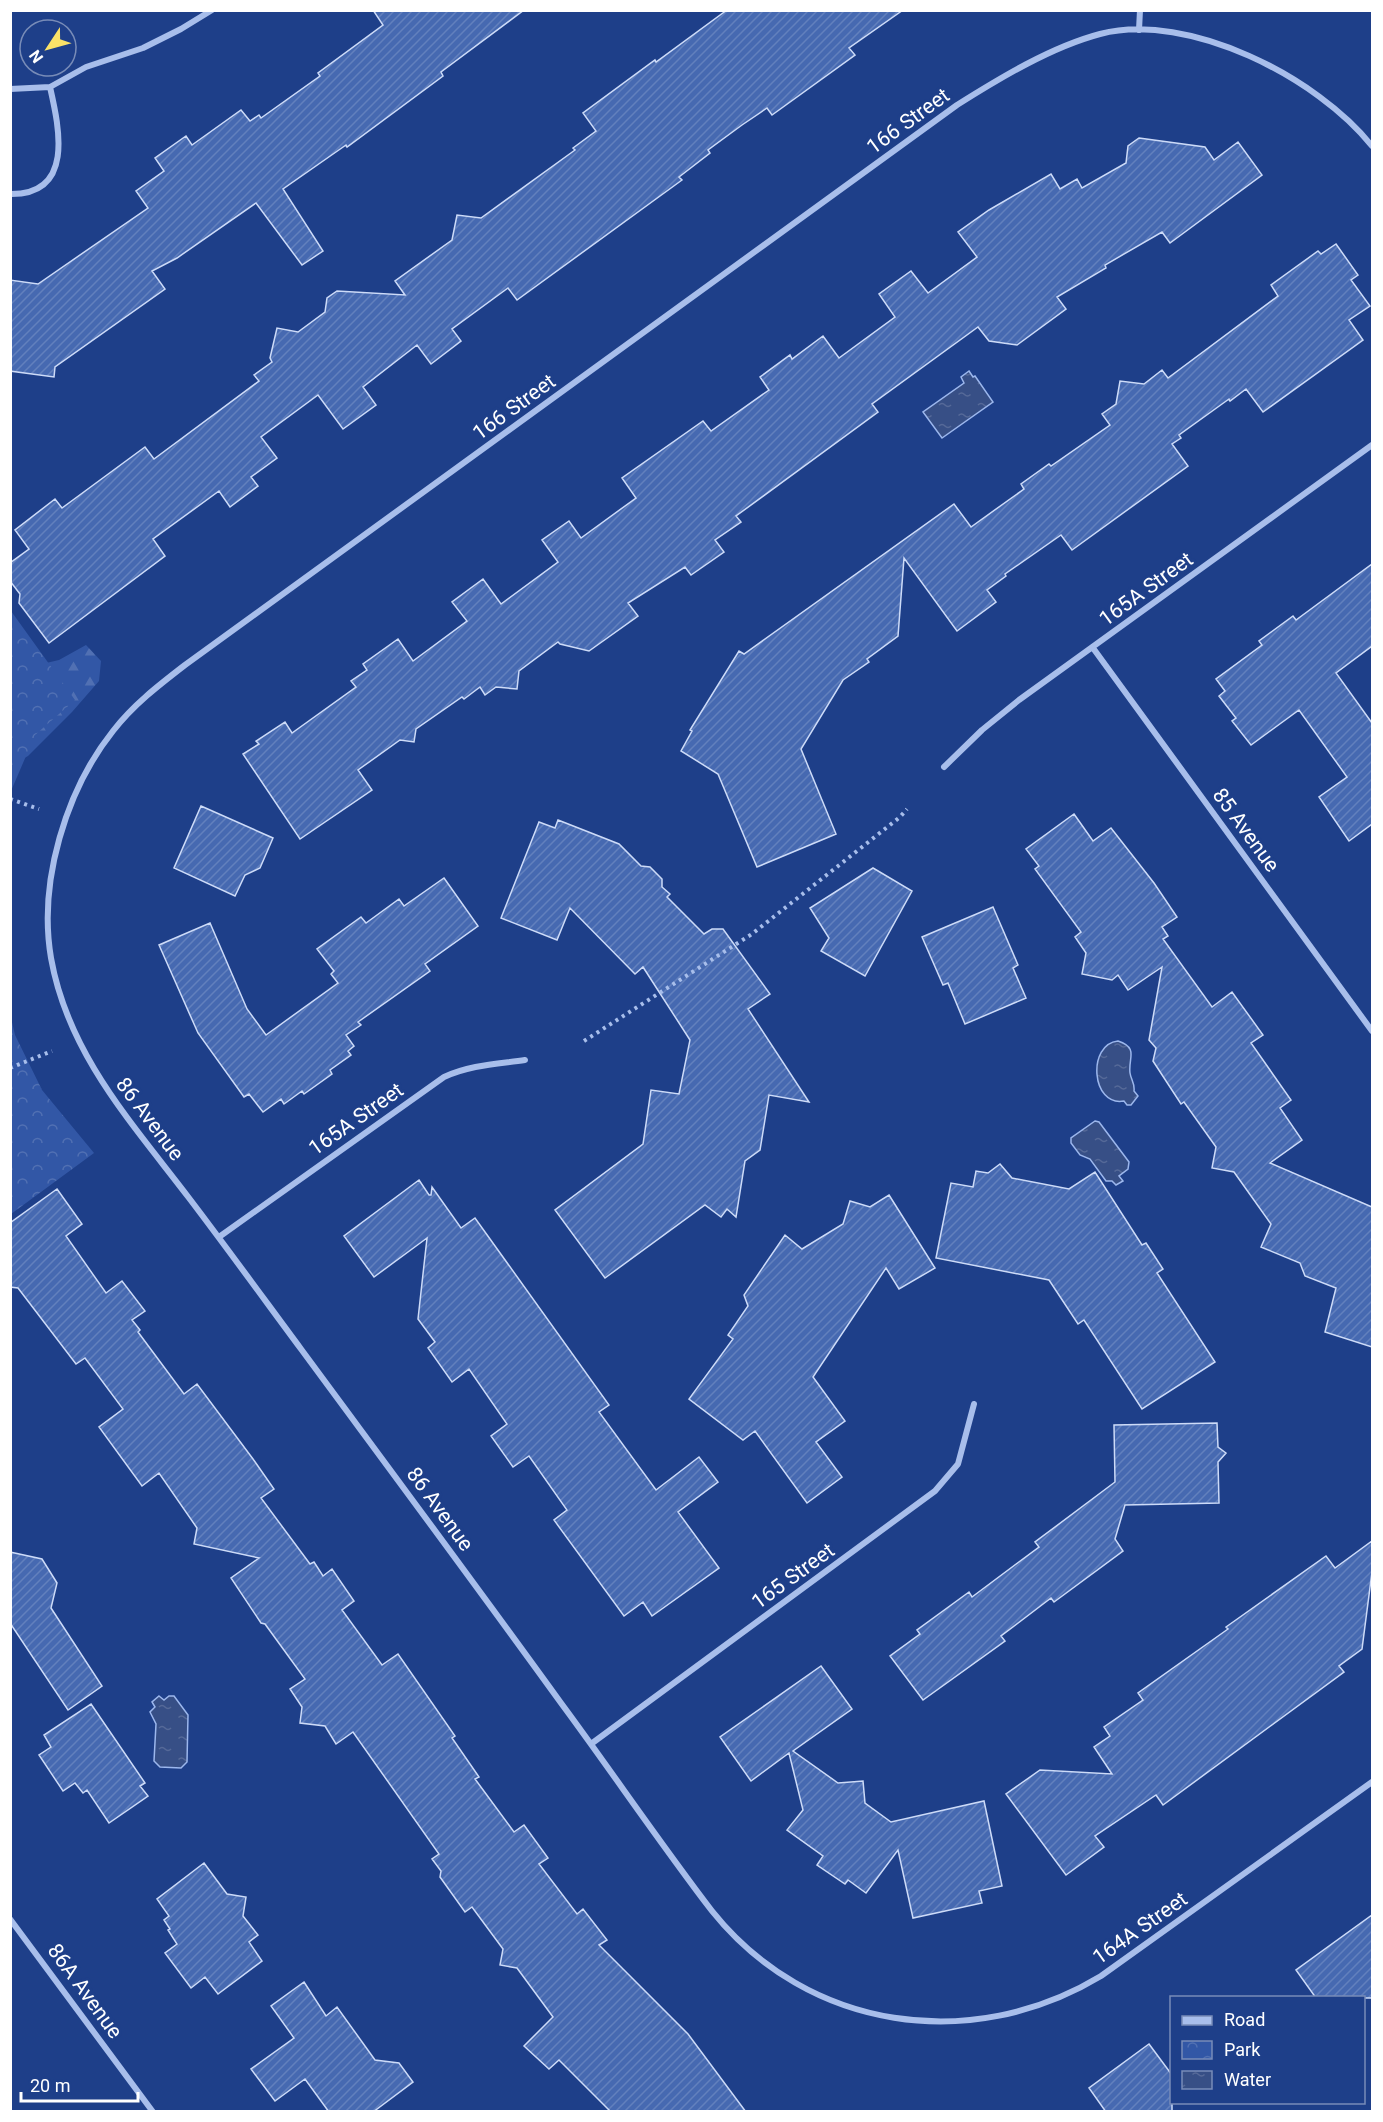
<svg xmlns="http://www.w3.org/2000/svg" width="1383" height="2122" font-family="Roboto,sans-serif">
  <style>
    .forest { fill: url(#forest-firs) }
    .park { fill: url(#park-crowns) }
    .water { fill: url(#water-ripples); stroke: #9cb7ed; stroke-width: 1.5 }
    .building { fill: url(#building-hatch); stroke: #cddbf8; stroke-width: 1.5 }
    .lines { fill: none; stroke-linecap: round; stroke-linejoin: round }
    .path { stroke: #a8beeb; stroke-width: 4; stroke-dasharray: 3 4.5; stroke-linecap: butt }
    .street { stroke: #a8beeb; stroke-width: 6 }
    .labels { text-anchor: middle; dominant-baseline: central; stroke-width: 6; stroke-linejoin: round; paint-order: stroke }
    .street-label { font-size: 21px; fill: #fff; stroke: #1e3f89 }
  </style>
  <defs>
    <pattern id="forest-firs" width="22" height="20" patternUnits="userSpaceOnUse" patternTransform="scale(1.5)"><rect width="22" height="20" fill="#3257a6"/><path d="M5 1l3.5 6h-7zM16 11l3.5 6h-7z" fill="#5170b3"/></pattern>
    <pattern id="park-crowns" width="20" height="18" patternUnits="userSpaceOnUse" patternTransform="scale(1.5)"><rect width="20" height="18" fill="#3257a6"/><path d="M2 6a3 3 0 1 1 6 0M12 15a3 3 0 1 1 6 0" fill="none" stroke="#5170b3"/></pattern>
    <pattern id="water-ripples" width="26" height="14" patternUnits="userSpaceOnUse" patternTransform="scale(1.5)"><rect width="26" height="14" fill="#374f86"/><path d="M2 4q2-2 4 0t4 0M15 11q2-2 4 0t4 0" fill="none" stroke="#556998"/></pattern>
    <pattern id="building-hatch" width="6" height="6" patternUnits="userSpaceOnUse" patternTransform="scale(1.5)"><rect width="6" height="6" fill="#4669b1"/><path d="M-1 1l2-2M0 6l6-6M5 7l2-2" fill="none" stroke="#6280bd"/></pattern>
  </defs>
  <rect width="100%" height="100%" fill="#1e3f89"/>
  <path class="forest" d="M86,645L101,661L99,681L72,712L28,756L10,766V657L25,668L59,660Z"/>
  <path class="park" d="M11,611L75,700L35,735L11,791Z
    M11,1018L15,1035L42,1090L94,1153L11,1214Z"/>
  <path class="water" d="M969,371L973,377L975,376L993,402L942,438L923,412L964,383L961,377Z
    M1118,1041C1139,1048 1128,1058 1130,1073C1131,1080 1135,1083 1134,1091L1138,1096L1131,1105H1127L1124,1101C1091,1107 1087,1044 1118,1041Z
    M1095,1121L1099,1122L1129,1162L1128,1169L1119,1176L1123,1181L1116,1185L1112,1181H1106L1090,1159L1080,1155L1071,1143V1138Z
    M159,1696L164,1700L169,1696H174L188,1715L187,1762L181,1768L160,1767L154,1761L156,1724L150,1712L155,1707L152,1702Z"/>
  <path class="building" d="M373,10H524L441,72L443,76L347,147L346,145L283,189L323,251L302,265L256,203L177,258L152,271L165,289L55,367L54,377L10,371V280L38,284L148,208L136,191L164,171L155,158L186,136L192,145L241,110L250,121L259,115L261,118L320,76L318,73L383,25Z
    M727,10H903L849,48L855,55L772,115L767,108L742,125L708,150L710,153L679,177L682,180L517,300L508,288L452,329L461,341L431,364L417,345L363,387L376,405L343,429L318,395L261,437L277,458L251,477L258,486L230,507L219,491L153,539L165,556L49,643L19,603L20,594L10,581V563L29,549L15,530L55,499L62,508L145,447L154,459L259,381L254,375L272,362L270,358L277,328L298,332L325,312L327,298L337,291L405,295L395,281L452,240L457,215L481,218L575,150L573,148L596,131L583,113L655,60L656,62Z
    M1139,138L1205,147L1214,160L1238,142L1262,175L1170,243L1162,232L1105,265L1106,268L1057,297L1066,309L1017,345L989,341L978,327L872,404L878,412L736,516L741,522L715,540L724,552L691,575L685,567L628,603L638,616L589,651L560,644L558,642L519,671L517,689L496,687L485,695L480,687L464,699L462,697L416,729L414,742L400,740L358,770L372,790L300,839L243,754L259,744L256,741L285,722L292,733L356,687L351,681L367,670L363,664L398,639L413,661L467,621L452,602L483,579L501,604L558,562L542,540L569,521L581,538L636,498L622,478L703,421L711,431L769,390L760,377L790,355L792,359L823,336L839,358L895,317L879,294L911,271L928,293L977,257L958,232L989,210L1051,174L1060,189L1077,179L1082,188L1126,163L1128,146Z
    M1336,244L1358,275L1351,280L1370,306L1349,320L1363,340L1263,412L1246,389L1230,401L1229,399L1179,435L1181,438L1172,444L1188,466L1072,550L1061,535L1005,574L1006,576L987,590L996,602L957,631L904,558L898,636L867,659L869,662L843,680L801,749L836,834L757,867L718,774L681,751L692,731L690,730L739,651L744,654L954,504L971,527L1024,489L1021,484L1049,464L1051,466L1110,425L1102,414L1116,404L1120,381L1144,384L1162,370L1168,378L1278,296L1271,285L1318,251L1321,254Z
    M1372,564V646L1336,673L1372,723V824L1349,841L1319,797L1347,777L1299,710L1251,745L1232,721L1236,718L1219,696L1225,691L1216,679L1262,645L1259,641L1293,616L1296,620Z
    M201,806L273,838L260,868L245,875L235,896L174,868Z
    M1074,814L1093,841L1111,828L1154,883L1177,917L1162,927L1168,936L1163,939L1212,1007L1232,992L1263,1035L1251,1043L1291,1100L1280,1108L1302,1140L1270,1163L1372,1207V1347L1325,1332L1336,1288L1305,1276L1300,1263L1261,1247L1271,1224L1234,1172L1212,1168L1216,1147L1184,1102L1181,1104L1153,1061L1156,1048L1149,1040L1162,967L1128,990L1118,975L1112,980L1082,974L1086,953L1075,937L1081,932L1035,869L1039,866L1026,849Z
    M558,820L619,844L641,866L650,867L662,879V887L670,894L667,897L704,934L712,929H723L770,994L748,1009L809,1102L769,1095L760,1150L745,1161L736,1217L727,1209L721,1217L705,1205L605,1278L555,1210L643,1144L651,1090L679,1094L690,1040L643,967L635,974L570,908L557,940L501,918L539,822L555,828Z
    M873,868L912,891L865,976L821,951L829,938L810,908Z
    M444,878L478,926L425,964L430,971L358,1022L361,1025L346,1035L354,1046L348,1051L351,1055L330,1070L332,1074L304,1094L302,1091L284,1104L281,1099L263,1112L249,1094L244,1097L198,1033L159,945L210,923L247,1009L266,1035L338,983L331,974L334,971L317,949L361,917L366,923L399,899L404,906Z
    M993,907L1018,965L1013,968L1026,998L965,1024L948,983L943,985L922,937Z
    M1000,1164L1012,1178L1069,1189L1095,1172L1142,1245L1146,1243L1163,1269L1157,1273L1215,1362L1142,1409L1084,1320L1078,1324L1049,1280L936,1258L951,1183L973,1187L976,1171L988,1173Z
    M419,1180L429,1195H431L432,1187L461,1228L475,1218L609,1405L599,1412L656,1490L699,1457L718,1482L678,1512L719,1568L652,1616L643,1602L624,1616L554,1520L567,1510L529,1456L513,1467L491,1436L507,1424L469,1369L452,1382L428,1348L435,1342L418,1319L427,1238L374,1277L344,1236Z
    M57,1189L82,1224L66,1236L106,1293L122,1281L145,1311L132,1320L140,1330L138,1332L184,1394L197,1384L253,1459L274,1489L261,1498L310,1564L314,1562L323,1576L332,1569L354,1601L342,1610L382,1665L398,1654L455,1736L452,1738L479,1777L475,1779L514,1832L524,1825L548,1858L539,1864L577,1914L583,1909L607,1940L599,1945L688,2034L746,2112H611L559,2060L549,2069L524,2046L553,2017L517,1968L500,1965L503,1949L472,1907L465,1912L440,1877L441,1871L432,1859L439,1854L353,1732L336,1744L325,1726L300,1723L302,1707L290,1689L305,1679L265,1624L261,1623L231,1578L259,1558L194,1544L197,1528L159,1473L142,1486L99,1427L123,1409L85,1358L76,1364L18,1288L10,1287V1223Z
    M889,1195L935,1268L899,1289L886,1268L813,1377L845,1421L816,1442L842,1477L807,1503L755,1431L743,1440L689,1399L733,1339L728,1335L748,1306L744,1295L785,1235L802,1249L843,1224L850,1201L870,1207Z
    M1217,1423L1218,1447L1226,1453L1218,1462L1219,1503L1125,1505L1115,1539L1123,1551L1054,1602L1051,1598L1001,1636L1005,1641L923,1700L890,1656L920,1634L917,1630L969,1592L972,1597L1039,1547L1035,1542L1115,1482L1114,1425Z
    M1372,1541V1572L1362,1649L1339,1666L1344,1672L1163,1805L1156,1795L1095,1836L1104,1847L1066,1875L1006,1794L1040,1770L1112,1774L1094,1747L1110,1736L1104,1727L1143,1700L1138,1693L1228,1629L1226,1627L1326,1556L1335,1568Z
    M10,1552L42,1559L57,1583L51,1608L102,1686L68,1710L10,1623Z
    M821,1666L852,1709L793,1751L838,1783L863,1781L865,1803L891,1822L984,1801L1002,1886L979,1891L982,1903L913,1918L898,1850L866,1893L848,1880L845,1884L817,1865L823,1856L787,1830L803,1810L789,1753L751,1781L720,1737Z
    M91,1704L145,1783L140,1786L148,1796L109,1823L87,1790L83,1793L75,1783L63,1791L39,1755L51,1747L44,1735Z
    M204,1863L227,1894L246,1897L243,1916L258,1935L249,1942L262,1961L218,1994L205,1977L191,1988L165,1953L177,1944L168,1930L170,1929L164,1920L169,1916L157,1899Z
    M1372,1915V1998H1316L1296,1970Z
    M304,1982L326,2016L337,2007L375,2060L399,2063L413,2082L373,2112H329L305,2079L275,2101L251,2069L294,2038L271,2006Z
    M1149,2044L1172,2075V2112H1106L1089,2088Z"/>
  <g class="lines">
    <path class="path" d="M10,799L39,809
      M584,1041L752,934L900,817L907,809
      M10,1068L52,1051"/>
    <path class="street" d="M1139,30L1140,10
      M10,89L50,87L86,67L143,48L181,29L212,10
      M1372,146C1318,78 1189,11 1100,34C1051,47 1000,78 957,105L185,665C159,685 133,705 113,731C66,790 38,882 51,958C68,1054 132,1123 189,1198C227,1248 264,1299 301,1349C388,1467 475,1584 561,1703C612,1772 660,1843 712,1911C808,2031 972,2054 1101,1976L1372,1782
      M10,194C75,195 59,127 50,87
      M1093,648L1372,1031
      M944,767L982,730L1019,700L1372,445
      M219,1237L444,1077C470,1065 497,1064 525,1060
      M591,1744L935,1491L958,1464L974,1404
      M10,1919L153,2112"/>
  </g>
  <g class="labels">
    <g class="street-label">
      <text transform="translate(908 121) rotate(-36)">166 Street</text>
      <text transform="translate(514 407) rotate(-36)">166 Street</text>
      <text transform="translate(1146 589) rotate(-36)">165A Street</text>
      <text transform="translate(1246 830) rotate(54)">85 Avenue</text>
      <text transform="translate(150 1119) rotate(53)">86 Avenue</text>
      <text transform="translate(356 1119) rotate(-35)">165A Street</text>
      <text transform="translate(440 1509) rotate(54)">86 Avenue</text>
      <text transform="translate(793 1576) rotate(-36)">165 Street</text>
      <text transform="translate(1140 1928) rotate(-35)">164A Street</text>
      <text transform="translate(85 1991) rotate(54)">86A Avenue</text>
    </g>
  </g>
  <rect width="1383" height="2122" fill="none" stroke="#ffffff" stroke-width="24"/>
  <rect x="1170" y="1996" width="195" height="108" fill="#1e3f89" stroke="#788cb8" stroke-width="1.5"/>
  <rect x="1182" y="2016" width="30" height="9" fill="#a8beeb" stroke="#788cb8" stroke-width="1.5"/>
  <text x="1224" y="2026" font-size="18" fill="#ffffff">Road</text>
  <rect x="1182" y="2041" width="30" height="18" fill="url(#park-crowns)" stroke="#788cb8" stroke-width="1.5"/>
  <text x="1224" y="2056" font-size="18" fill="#ffffff">Park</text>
  <rect x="1182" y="2071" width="30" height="18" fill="url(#water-ripples)" stroke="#788cb8" stroke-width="1.5"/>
  <text x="1224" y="2086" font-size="18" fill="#ffffff">Water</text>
  <g transform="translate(48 48) rotate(234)"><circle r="28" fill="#1e3f89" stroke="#788cb8" stroke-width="1.5"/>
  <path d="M0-4.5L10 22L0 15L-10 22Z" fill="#fae268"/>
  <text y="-9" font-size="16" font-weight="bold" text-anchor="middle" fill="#ffffff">N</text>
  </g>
  <path d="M21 2092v9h117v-9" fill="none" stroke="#ffffff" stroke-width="3"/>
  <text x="30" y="2092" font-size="18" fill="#ffffff" stroke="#1e3f89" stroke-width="4.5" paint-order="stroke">20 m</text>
</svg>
